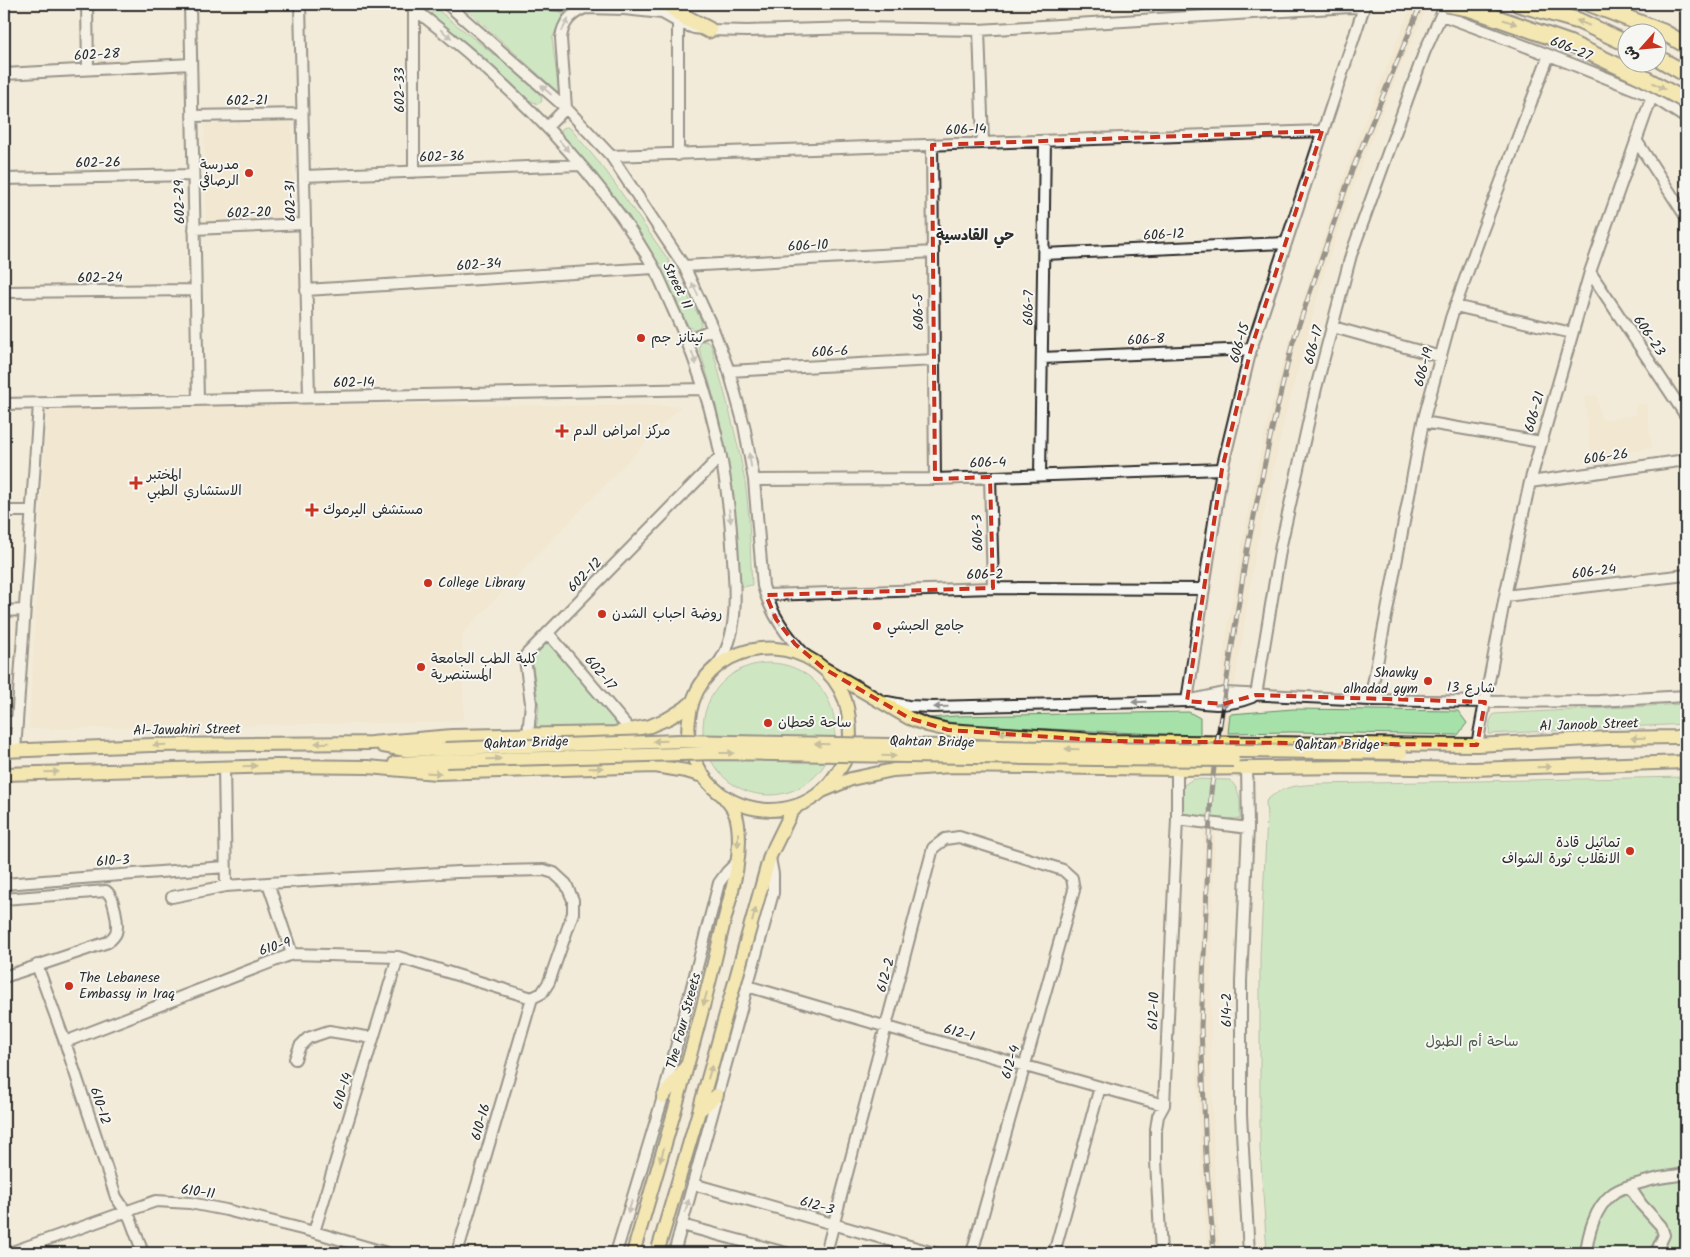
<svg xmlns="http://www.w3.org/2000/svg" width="1690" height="1257" font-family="Kalam,'Playpen Sans Arabic',sans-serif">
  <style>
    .built { fill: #f1e3c8 }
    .green { fill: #a5e1a8; stroke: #68866a }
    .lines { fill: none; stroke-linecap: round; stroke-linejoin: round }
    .minor-casing { stroke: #2b2b2b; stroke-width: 14 }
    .major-casing { stroke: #2b2b2b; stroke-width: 16 }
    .highway-casing { stroke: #2b2b2b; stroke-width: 19 }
    .minor { stroke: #f6f6f2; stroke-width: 10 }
    .major { stroke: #f5e382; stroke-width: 12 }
    .highway { stroke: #f5e382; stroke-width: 15 }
    .rail-casing { stroke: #2b2b2b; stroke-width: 5 }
    .rail { stroke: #f6f6f2; stroke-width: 3; stroke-dasharray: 9; stroke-linecap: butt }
    .major-bridge-casing { stroke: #2b2b2b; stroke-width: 16; stroke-linecap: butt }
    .highway-bridge-casing { stroke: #2b2b2b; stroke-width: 19; stroke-linecap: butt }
    .major-bridge { stroke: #f5e382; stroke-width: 12 }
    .highway-bridge { stroke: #f5e382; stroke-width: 15 }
    .oneway { fill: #908756 }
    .oneway2 { fill: #90908e }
    .marked { fill: none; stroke: #c8321e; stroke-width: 4; stroke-dasharray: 10 6; stroke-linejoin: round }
    .poi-dot { fill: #c8321e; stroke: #f6f6f2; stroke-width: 2 }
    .labels { text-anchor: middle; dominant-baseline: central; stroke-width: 4; stroke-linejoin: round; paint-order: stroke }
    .street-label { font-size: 14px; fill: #2b2b2b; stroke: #f6f6f2 }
    .poi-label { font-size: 14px; fill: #2b2b2b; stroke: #f6f6f2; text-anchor: start }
    .park-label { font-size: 14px; fill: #4a584a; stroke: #f6f6f2 }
    .neighbourhood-label { font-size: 15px; font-weight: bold; fill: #2b2b2b; stroke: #f6f6f2 }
  </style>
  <rect width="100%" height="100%" fill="#f3ebd9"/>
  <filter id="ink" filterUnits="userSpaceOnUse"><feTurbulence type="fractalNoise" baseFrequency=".02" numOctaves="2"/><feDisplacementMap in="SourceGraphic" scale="10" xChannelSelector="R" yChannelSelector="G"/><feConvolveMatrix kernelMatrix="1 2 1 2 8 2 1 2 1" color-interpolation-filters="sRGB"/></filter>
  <g filter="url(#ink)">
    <path class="built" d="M1410,9L1425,13L1404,58L1354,184L1324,274L1285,417L1256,550L1235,685L1220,683L1228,622L1248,510L1265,432L1282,364L1340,187L1362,127Z
      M291,122L294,222L206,224L204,124Z
      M1597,395L1601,420L1636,415L1635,405L1646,404L1652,448L1592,457L1584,397Z
      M47,403L681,406L462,634L464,720L450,722L29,729Z
      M1218,712L1230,714L1228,733H1215Z
      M1204,828L1215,830L1211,973V1054L1214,1159L1220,1253H1208L1200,1160L1196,1056Z"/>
    <path class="green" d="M462,5L564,12L552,39L559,93Z
      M435,8L506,64L537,92L541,96L542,101L538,104L529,100L484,57L431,14Z
      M567,127L570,128L606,171L667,258L701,320C702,326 699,329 693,329L688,326L656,262L600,182L561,135C561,130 562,127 567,127Z
      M704,341L708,342L711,345C724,390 737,436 745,482C750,514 750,552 752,585L743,587L740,584C736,540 734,495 726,451C719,416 710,382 699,348L700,344Z
      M549,643L618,725L617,728L536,730L539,707L532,659L546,644Z
      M703 729a66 66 0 1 1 132 0a66 66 0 1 1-132 0Z
      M1686,704V724L1489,734L1490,721L1494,714Z
      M1293,709L1458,711L1467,723L1458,735L1293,732L1228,733L1230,714Z
      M1189,712L1200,718V736L963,725L930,718L956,716Z
      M1686,777V1253H1267L1260,1148V955L1267,818L1266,801C1283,785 1296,786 1318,784Z
      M1193,779L1230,780C1242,793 1240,802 1240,819L1180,816V796L1184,785Z"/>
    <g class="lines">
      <g class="minor-casing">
        <path id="minor" d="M87,4L88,69
          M190,4L198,400
          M300,4L309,397
          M408,4C500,75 596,166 654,268C661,280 666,294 672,307C707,381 727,462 732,544C734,580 742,634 717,665
          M447,4L566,108L611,156L684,266L713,329L729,371L744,425L754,480L763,586C771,614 786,635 806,656
          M552,4L586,8L624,9L662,13L678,22L694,28L709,30L747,31L857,28L979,30L1350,7L1363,8
          M1685,4L1684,7L1686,10
          M1442,15L1549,55L1652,96L1686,118
          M979,30L983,143
          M4,74L191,64
          M192,116L302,114
          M547,127L566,108L561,38C563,22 571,14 585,8
          M1636,140L1686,217
          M932,145L935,479
          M678,155V22
          M611,156L1322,131
          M414,172V8L416,6
          M304,176L580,165
          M4,179L193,175
          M194,229L305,224
          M1044,254L1286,243
          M684,266L933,252
          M1590,272L1686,416
          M306,290L654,268
          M4,292L196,290
          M1455,306L1572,333
          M1333,327L1441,357
          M687,340L713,329
          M1042,358L1251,349
          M729,371L934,360
          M4,404L704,389
          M1423,422L1541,442
          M1040,475L1045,141
          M990,477L993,588
          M754,480L935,479L1222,469
          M1530,482L1686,460
          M4,511H31
          M766,595L993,588L1204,589
          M1505,596L1686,575
          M4,611L24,610
          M548,633L631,731
          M1256,695L1281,545L1316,388L1351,255L1424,53L1442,13
          M1370,700L1423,422L1451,318L1480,237L1549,55
          M1187,701L1222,469L1251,349L1365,4
          M1191,701C1212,706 1232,705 1252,697
          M887,702L908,706L932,707L1187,701L1224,693L1370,700L1485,702L1599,701L1686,696
          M4,722H16
          M528,735L531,703L525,659L526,655L721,456
          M1477,745L1505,596L1530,482L1590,272L1652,96
          M15,751L39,404
          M224,767L226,886
          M1247,767L1248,828L1241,981V1115L1249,1253
          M1177,819L1248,828
          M268,883L292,954
          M4,884L225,867
          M172,897L226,886L268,883L458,872L544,870L554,873L566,884L573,900V913L549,982L542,993L532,998
          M4,899L106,891C114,896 119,924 116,933C114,937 112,939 108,942L4,977
          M37,965L65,1042L116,1197L130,1218L143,1253
          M747,986L887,1027L1164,1105
          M65,1042L292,954L398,957L532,998
          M295,1059L300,1046L308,1038L329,1031L373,1038
          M693,1184L934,1253
          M1629,1186L1659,1178L1686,1174
          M682,1225L786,1253
          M314,1232L398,957
          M9,1253L156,1201L190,1203L226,1210L314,1232L387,1253
          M457,1253L532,998
          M616,1253L663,1097L719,883L727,872L737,862
          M674,1253L773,893V874L770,858
          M826,1253L933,848L945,839L959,837L1063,870L1072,878L1074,890L972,1253
          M1054,1253L1100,1087
          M1161,1253L1156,1161V1129L1158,1116L1164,1105L1177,819V769
          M1586,1253C1588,1234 1595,1208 1611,1195C1615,1191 1623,1188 1629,1186L1641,1204L1661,1226L1664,1235L1657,1250"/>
      </g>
      <g class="major-casing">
        <path id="major" d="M823,668L909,718L927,725L948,730L1109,741L1345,744L1477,745L1608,738L1676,737L1686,735
          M688,735C688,720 690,705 697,691C728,631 821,635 845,700C849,712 850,725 850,738
          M383,746L406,750L445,749
          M4,751L151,745L371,743L452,736L615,733L650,726L669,718L685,708L693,701
          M694,759C698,767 702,775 708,782C736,815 791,820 823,790C832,782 838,772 844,762
          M395,763L446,761
          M4,774L276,766L368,767L436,773L655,766L686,771L703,776
          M822,791L851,779L893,770L952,766L1177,769L1351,767L1474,769L1686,762
          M663,1097L686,1066
          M699,1111L717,1095
          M633,1253C664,1148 695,1044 720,938C728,902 743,863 738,825C737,813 731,805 723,796
          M657,1253L699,1111L770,856L791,813L798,805"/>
      </g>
      <g class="highway-casing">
        <path id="highway" d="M668,4L684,17L709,30
          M1519,4L1579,21L1628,44
          M1591,4L1663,32L1686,45
          M1658,58L1686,74"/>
      </g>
      <use href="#minor" class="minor"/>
      <use href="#major" class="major"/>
      <use href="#highway" class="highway"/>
      <g class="rail-casing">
        <path id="rail" d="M1217,743L1247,550L1270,438L1292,345L1351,173L1421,4
          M1214,1253L1206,1157L1201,1027L1211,792L1214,768"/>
      </g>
      <use href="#rail" class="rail"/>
      <g class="major-bridge-casing">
        <path id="major-bridge" d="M445,749L680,741L1097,749L1401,753
          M446,761L715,753L1097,759L1233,760"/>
      </g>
      <g class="highway-bridge-casing">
        <path id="highway-bridge" d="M1446,4L1468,8L1569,43L1642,77L1686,101"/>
      </g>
      <use href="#major-bridge" class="major-bridge"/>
      <use href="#highway-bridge" class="highway-bridge"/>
    </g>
    <defs><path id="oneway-solid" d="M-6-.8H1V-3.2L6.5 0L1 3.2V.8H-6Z" transform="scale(1.25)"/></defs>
    <g class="oneway">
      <use href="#oneway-solid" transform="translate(1510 22) rotate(19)"/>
      <use href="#oneway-solid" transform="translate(1583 23) rotate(-157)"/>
      <use href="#oneway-solid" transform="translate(1659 86) rotate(28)"/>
      <use href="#oneway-solid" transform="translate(1006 733) rotate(-176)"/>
      <use href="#oneway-solid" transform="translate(1638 738) rotate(179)"/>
      <use href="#oneway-solid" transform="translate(660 741) rotate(179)"/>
      <use href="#oneway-solid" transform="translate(322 743) rotate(179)"/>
      <use href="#oneway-solid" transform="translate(822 744) rotate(-179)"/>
      <use href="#oneway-solid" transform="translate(160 745) rotate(179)"/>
      <use href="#oneway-solid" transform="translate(1072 749) rotate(-179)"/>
      <use href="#oneway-solid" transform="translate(727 753)"/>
      <use href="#oneway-solid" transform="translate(889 756) rotate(1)"/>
      <use href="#oneway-solid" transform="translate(494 759) rotate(-2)"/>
      <use href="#oneway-solid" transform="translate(250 766) rotate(-1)"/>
      <use href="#oneway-solid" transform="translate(1544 767) rotate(-1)"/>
      <use href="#oneway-solid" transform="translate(596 768) rotate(-2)"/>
      <use href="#oneway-solid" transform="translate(52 772) rotate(-2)"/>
      <use href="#oneway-solid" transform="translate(434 773) rotate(2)"/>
      <use href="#oneway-solid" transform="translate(738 840) rotate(90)"/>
      <use href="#oneway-solid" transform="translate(754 915) rotate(-75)"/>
      <use href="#oneway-solid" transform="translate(705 999) rotate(105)"/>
      <use href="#oneway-solid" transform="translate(710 1072) rotate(-74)"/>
      <use href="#oneway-solid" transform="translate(662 1155) rotate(106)"/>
    </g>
    <g class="oneway2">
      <use href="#oneway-solid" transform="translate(565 25) rotate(-63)"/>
      <use href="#oneway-solid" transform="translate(446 34) rotate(39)"/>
      <use href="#oneway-solid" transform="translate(546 90) rotate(-138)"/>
      <use href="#oneway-solid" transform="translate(564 146) rotate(49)"/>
      <use href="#oneway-solid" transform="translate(695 289) rotate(-116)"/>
      <use href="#oneway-solid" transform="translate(694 358) rotate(71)"/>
      <use href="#oneway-solid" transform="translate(750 460) rotate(-100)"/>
      <use href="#oneway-solid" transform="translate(730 516) rotate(83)"/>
      <use href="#oneway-solid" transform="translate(777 619) rotate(-119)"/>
      <use href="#oneway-solid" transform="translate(1139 702) rotate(178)"/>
      <use href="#oneway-solid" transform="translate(1222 704) rotate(-4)"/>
      <use href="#oneway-solid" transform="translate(941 707) rotate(178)"/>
      <use href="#oneway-solid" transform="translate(687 1206) rotate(-75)"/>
      <use href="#oneway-solid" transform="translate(630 1207) rotate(107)"/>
    </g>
  </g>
  <path d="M0 0H1690V1257H0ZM1322,131L1251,349L1222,469L1187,701L1223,704L1256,695L1485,702L1477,745L1109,741L948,730L909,718L823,668L795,644L776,619L766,595L993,588L990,477L935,479L932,145Z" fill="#f3ebd9" fill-opacity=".55" fill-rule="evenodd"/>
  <path class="marked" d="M1322,131L1251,349L1222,469L1187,701L1223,704L1256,695L1485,702L1477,745L1109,741L948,730L909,718L823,668L795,644L776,619L766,595L993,588L990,477L935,479L932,145Z"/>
  <g class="poi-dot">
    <circle cx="249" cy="173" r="5"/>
    <circle cx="641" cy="338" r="5"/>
    <path d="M559.5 423.5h5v5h5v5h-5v5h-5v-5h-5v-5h5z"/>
    <path d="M133.5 475.5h5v5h5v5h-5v5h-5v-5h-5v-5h5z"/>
    <path d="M309.5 502.5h5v5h5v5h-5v5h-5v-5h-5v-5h5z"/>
    <circle cx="428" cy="583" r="5"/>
    <circle cx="602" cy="614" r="5"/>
    <circle cx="877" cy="626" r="5"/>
    <circle cx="421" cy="667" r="5"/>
    <circle cx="1428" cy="681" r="5"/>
    <circle cx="768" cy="723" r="5"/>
    <circle cx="1630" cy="851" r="5"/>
    <circle cx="69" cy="986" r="5"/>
  </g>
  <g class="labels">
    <g class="street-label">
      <text transform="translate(1571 49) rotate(22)">606-27</text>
      <text transform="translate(97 55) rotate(-3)">602-28</text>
      <text transform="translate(400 90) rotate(-90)">602-33</text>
      <text transform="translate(247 101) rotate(-1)">602-21</text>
      <text transform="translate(966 130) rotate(-2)">606-14</text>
      <text transform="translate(442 157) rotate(-2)">602-36</text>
      <text transform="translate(98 163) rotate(-1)">602-26</text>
      <text transform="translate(291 201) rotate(-91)">602-31</text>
      <text transform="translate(180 202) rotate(-91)">602-29</text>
      <text transform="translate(249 213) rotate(-2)">602-20</text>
      <text transform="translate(1164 235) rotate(-3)">606-12</text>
      <text transform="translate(808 246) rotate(-3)">606-10</text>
      <text transform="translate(479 265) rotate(-4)">602-34</text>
      <text transform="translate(100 278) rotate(-1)">602-24</text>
      <text transform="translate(677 286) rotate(64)">Street 11</text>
      <text transform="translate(1029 308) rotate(-89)">606-7</text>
      <text transform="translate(919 312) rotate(-91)">606-5</text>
      <text transform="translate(1649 336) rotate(56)">606-23</text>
      <text transform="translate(1146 340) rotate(-3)">606-8</text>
      <text transform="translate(1240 343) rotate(-74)">606-15</text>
      <text transform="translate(1314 345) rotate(-75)">606-17</text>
      <text transform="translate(830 352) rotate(-3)">606-6</text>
      <text transform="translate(1424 367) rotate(-75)">606-19</text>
      <text transform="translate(354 383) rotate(-1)">602-14</text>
      <text transform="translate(1535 412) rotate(-74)">606-21</text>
      <text transform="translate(1606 457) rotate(-8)">606-26</text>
      <text transform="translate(988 463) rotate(-2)">606-4</text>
      <text transform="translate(978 533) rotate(-92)">606-3</text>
      <text transform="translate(1594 572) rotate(-7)">606-24</text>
      <text transform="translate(585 575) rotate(-45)">602-12</text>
      <text transform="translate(985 575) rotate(-1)">606-2</text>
      <text transform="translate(600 673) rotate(50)">602-17</text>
      <text transform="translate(1471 688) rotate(1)">شارع 13</text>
      <text transform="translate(1589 725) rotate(-2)">Al Janoob Street</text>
      <text transform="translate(187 730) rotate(-1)">Al-Jawahiri Street</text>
      <text transform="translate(932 742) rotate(1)">Qahtan Bridge</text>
      <text transform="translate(526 743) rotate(-2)">Qahtan Bridge</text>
      <text x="1337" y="745">Qahtan Bridge</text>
      <text transform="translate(113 861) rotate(-4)">610-3</text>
      <text transform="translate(275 947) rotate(-17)">610-9</text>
      <text transform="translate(886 975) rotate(-75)">612-2</text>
      <text transform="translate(1227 1010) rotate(-90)">614-2</text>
      <text transform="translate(1154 1011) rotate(-88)">612-10</text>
      <text transform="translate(684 1021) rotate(-75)">The Four Streets</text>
      <text transform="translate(959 1033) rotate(16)">612-1</text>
      <text transform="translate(1011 1062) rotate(-74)">612-4</text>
      <text transform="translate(343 1091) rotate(-73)">610-14</text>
      <text transform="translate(100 1106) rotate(72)">610-12</text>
      <text transform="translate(481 1122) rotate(-74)">610-16</text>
      <text transform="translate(198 1192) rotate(8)">610-11</text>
      <text transform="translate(817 1206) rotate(16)">612-3</text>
    </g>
    <g class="poi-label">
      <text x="239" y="165" text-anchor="end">مدرسة<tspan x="239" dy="16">الرصافي</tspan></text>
      <text x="651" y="338">تيتانز جم</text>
      <text x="573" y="431">مركز امراض الدم</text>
      <text x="147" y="475">المختبر<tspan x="147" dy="16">الاستشاري الطبي</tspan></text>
      <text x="323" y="510">مستشفى اليرموك</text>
      <text x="438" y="583">College Library</text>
      <text x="612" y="614">روضة احباب الشدن</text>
      <text x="887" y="626">جامع الحبشي</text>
      <text x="431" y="659">كلية الطب الجامعة<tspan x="431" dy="16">المستنصرية</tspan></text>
      <text x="1418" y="673" text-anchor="end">Shawky<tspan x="1418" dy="16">alhadad gym</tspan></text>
      <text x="778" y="723">ساحة قحطان</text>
      <text x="1620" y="843" text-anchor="end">تماثيل قادة<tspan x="1620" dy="16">الانقلاب ثورة الشواف</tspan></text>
      <text x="79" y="978">The Lebanese<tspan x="79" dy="16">Embassy in Iraq</tspan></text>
    </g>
    <g class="park-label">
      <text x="1472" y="1042">ساحة أم الطبول</text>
    </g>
    <g class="neighbourhood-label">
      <text x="975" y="236">حي القادسية</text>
    </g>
  </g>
  <rect width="1690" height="1257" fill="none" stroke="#f6f6f2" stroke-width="20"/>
  <rect x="10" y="10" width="1670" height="1237" fill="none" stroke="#2b2b2b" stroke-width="2" filter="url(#ink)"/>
  <g transform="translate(1642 48) rotate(243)"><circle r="24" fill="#f6f6f2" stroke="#a5a5a2"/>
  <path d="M0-4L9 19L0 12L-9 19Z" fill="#c8321e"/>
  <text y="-8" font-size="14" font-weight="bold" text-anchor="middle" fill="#2b2b2b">ش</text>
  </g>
</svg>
